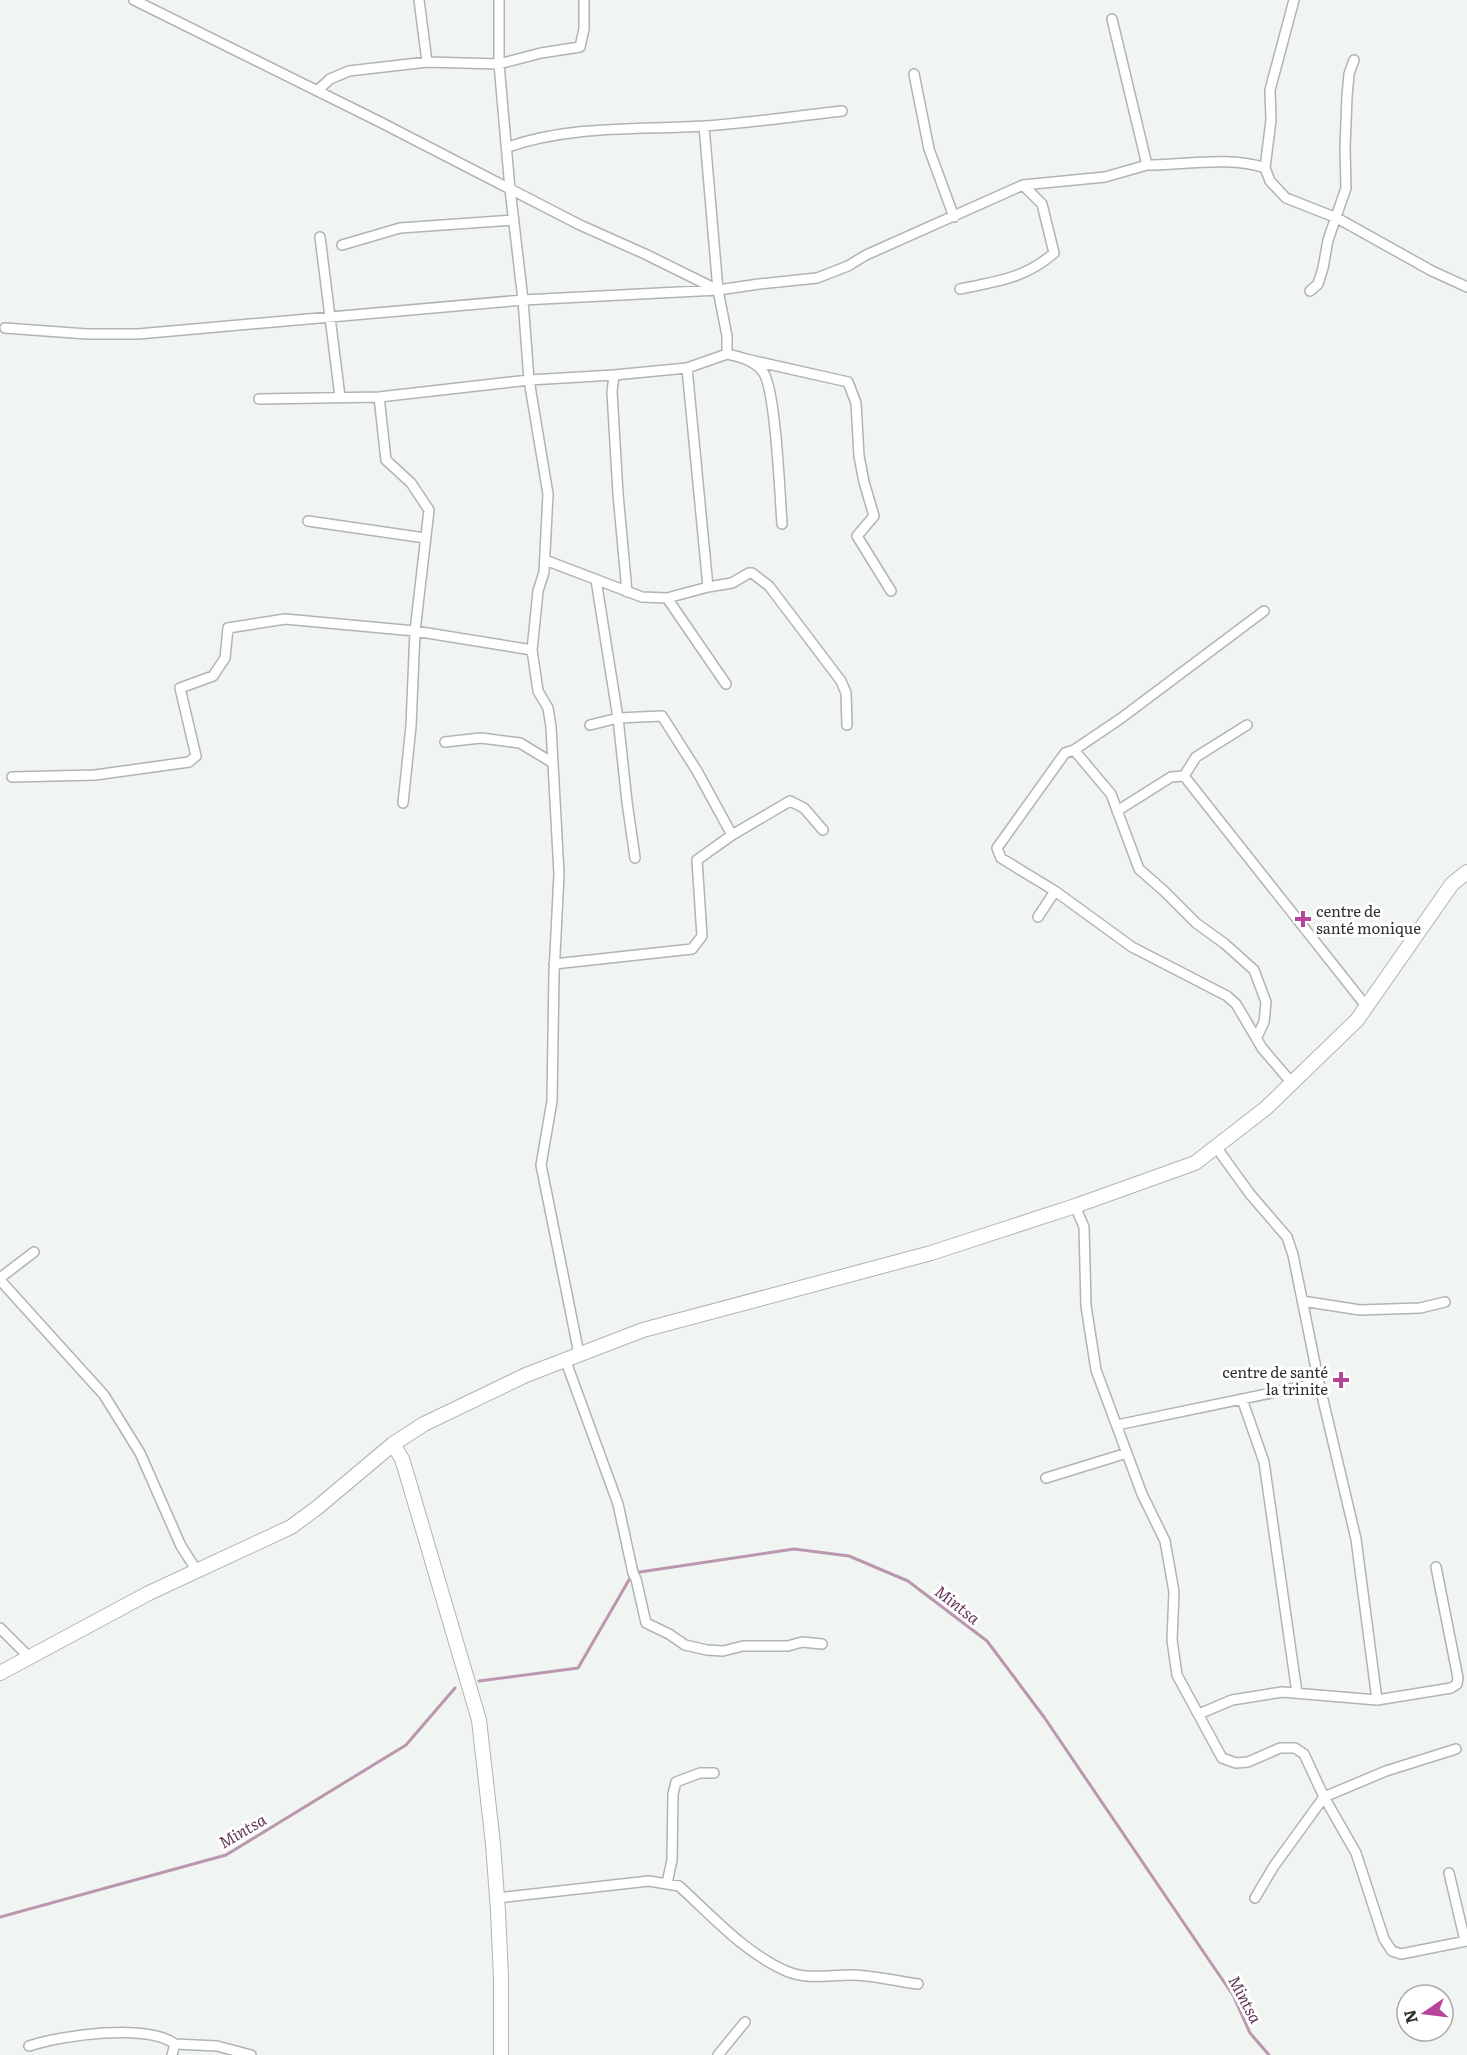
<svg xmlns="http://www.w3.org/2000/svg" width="1467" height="2055" font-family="Literata,serif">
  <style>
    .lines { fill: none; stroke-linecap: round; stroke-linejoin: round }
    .stream { stroke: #bb97af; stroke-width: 3 }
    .street-casing { stroke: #b1b4b0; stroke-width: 12 }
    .secondary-casing { stroke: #b1b4b0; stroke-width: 16 }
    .street { stroke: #fff; stroke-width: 9 }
    .secondary { stroke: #fff; stroke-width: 14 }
    .poi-dot { fill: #b7439b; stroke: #fff; stroke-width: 2 }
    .labels { text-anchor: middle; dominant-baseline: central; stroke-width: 6; stroke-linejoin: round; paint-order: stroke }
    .poi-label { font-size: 15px; fill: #2e302e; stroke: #fff; text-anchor: start }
    .water-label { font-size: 16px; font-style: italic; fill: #673759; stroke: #fff }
  </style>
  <rect width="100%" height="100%" fill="#f1f5f1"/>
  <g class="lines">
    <path class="stream" d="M479,1681L578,1668L633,1573L794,1549L849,1556L908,1581L987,1641L1044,1717L1211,1963L1233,1995L1250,2033L1269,2055
      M0,1917L226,1855L406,1745L455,1688"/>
    <g class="street-casing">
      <path id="street" d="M134,0L380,122L580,225L645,254L718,290
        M419,0L427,62
        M499,0V64L510,189L523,300L529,380L548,494L544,572L538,591L532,650L538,691L548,708L551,727L559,874L554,974L552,1101L541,1165L579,1354
        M1112,19L1147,165C1182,165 1232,156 1265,168L1270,181L1286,198L1337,218L1432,271L1467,287
        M914,74L929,149L954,217
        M317,91L330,79L349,71L427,62L499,64L541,53L580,47L584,29V0
        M508,147C571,125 638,130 704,126C750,123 796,116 842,111
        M1265,168L1271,120L1270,90L1294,0
        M320,237L340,397
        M342,245L400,228L514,220
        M960,289C997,281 1024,279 1054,253L1042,204L1023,185
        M1310,291L1318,284L1323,268L1328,240L1346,188L1345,148L1347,96L1349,74L1354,60
        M5,328L87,334H138L523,300L718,290L759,284L817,278L848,266L866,255L1023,185L1105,177L1147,165
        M727,354C740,357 754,360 763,372C776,389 780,498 782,524
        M746,359L848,382L856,403L859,456L864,482L874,516L857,536L891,591
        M614,375L612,392L618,494L627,592
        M379,397L386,460L411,483L429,510L415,631L411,726L403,803
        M259,399L379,397L529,380L614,375L687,368L727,354V336L718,290L704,126
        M308,521L425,538
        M545,560L642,597L667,598L708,587L687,368
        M596,580L618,718L627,802L635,858
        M708,587L732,583L749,573H752L769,586L841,681L846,693L847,725
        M667,598L726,684
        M590,725L618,718L662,716L697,771L732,835
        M445,742L481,738L520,743L553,763
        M1074,750L1111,794L1139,869L1164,891L1196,923L1225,944L1254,970L1266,1002L1264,1022L1257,1037
        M1184,776L1196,757L1247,725
        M12,777L95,775L189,762L196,756L180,688L213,676L225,658L228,628L285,619L415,631L532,650
        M1117,811L1171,777L1184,776L1366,1006
        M1055,891L1001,858L997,848L1065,753L1074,750L1120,719L1264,611
        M1038,917L1055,891L1132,947L1227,996L1236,1004L1262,1048L1291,1082
        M554,964L692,949L702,936L697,860L732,835L790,801L804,808L823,830
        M1216,1147L1250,1194L1287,1237L1293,1255L1319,1383L1356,1539L1377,1700
        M1075,1206L1084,1227L1086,1306L1096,1370L1142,1494L1165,1541L1174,1592L1172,1640L1177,1675L1222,1758L1236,1763L1248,1762L1280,1748H1295L1304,1754L1324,1797L1356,1853L1384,1939L1392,1951L1401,1954L1467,1941
        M0,1278L34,1252
        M0,1280L104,1395L140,1453L181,1546L197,1571
        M1302,1301L1360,1310L1420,1308L1445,1302
        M565,1359L618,1504L633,1573L636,1579L646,1623L669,1634L685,1645L707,1650L723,1651L743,1646H788L802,1642L822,1644
        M1242,1399L1264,1462L1297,1693
        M1117,1425L1319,1383
        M1046,1478L1127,1453
        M0,1628L30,1658
        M1199,1714L1232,1700L1282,1692L1377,1700L1451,1688L1457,1684L1458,1678L1436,1567
        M1449,1873L1465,1941
        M667,1883L672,1860L673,1794L676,1782L700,1773H714
        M497,1898L649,1881L679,1886C712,1916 745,1953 786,1971C807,1980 828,1975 850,1975C872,1975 896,1981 918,1984
        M1255,1898L1274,1866L1324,1797L1386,1771L1456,1749
        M29,2046C62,2035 147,2023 175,2044
        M172,2055L175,2044L217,2046L251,2055
        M718,2055L745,2022"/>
    </g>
    <g class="secondary-casing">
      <path id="secondary" d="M393,1444L402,1459L406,1472L479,1720L493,1844L498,1911L501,1978V2055
        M0,1673L149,1593L291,1527L318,1507L393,1444L424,1424L526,1375L643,1330L931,1253L1075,1206L1195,1163L1266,1108L1357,1020L1452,884L1467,872"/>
    </g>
    <use href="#street" class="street"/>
    <use href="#secondary" class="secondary"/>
  </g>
  <g class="poi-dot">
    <path d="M1300 910h6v6h6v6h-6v6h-6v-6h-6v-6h6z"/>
    <path d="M1338 1371h6v6h6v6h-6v6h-6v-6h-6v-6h6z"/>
  </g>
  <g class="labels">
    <g class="poi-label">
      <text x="1316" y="910">centre de<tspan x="1316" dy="17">santé monique</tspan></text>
      <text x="1328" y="1371" text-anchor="end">centre de santé<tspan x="1328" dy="17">la trinite</tspan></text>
    </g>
    <g class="water-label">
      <text transform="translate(958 1604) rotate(38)">Mintsa</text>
      <text transform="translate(242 1830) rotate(-30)">Mintsa</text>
      <text transform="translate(1246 1999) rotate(62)">Mintsa</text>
    </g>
  </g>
  <g transform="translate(1425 2013) rotate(256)"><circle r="28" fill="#ffffff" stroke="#abacab" stroke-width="1.5"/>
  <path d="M0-4.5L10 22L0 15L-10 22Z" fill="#b7439b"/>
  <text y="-9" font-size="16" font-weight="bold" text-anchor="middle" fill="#2e302e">N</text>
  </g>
</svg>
